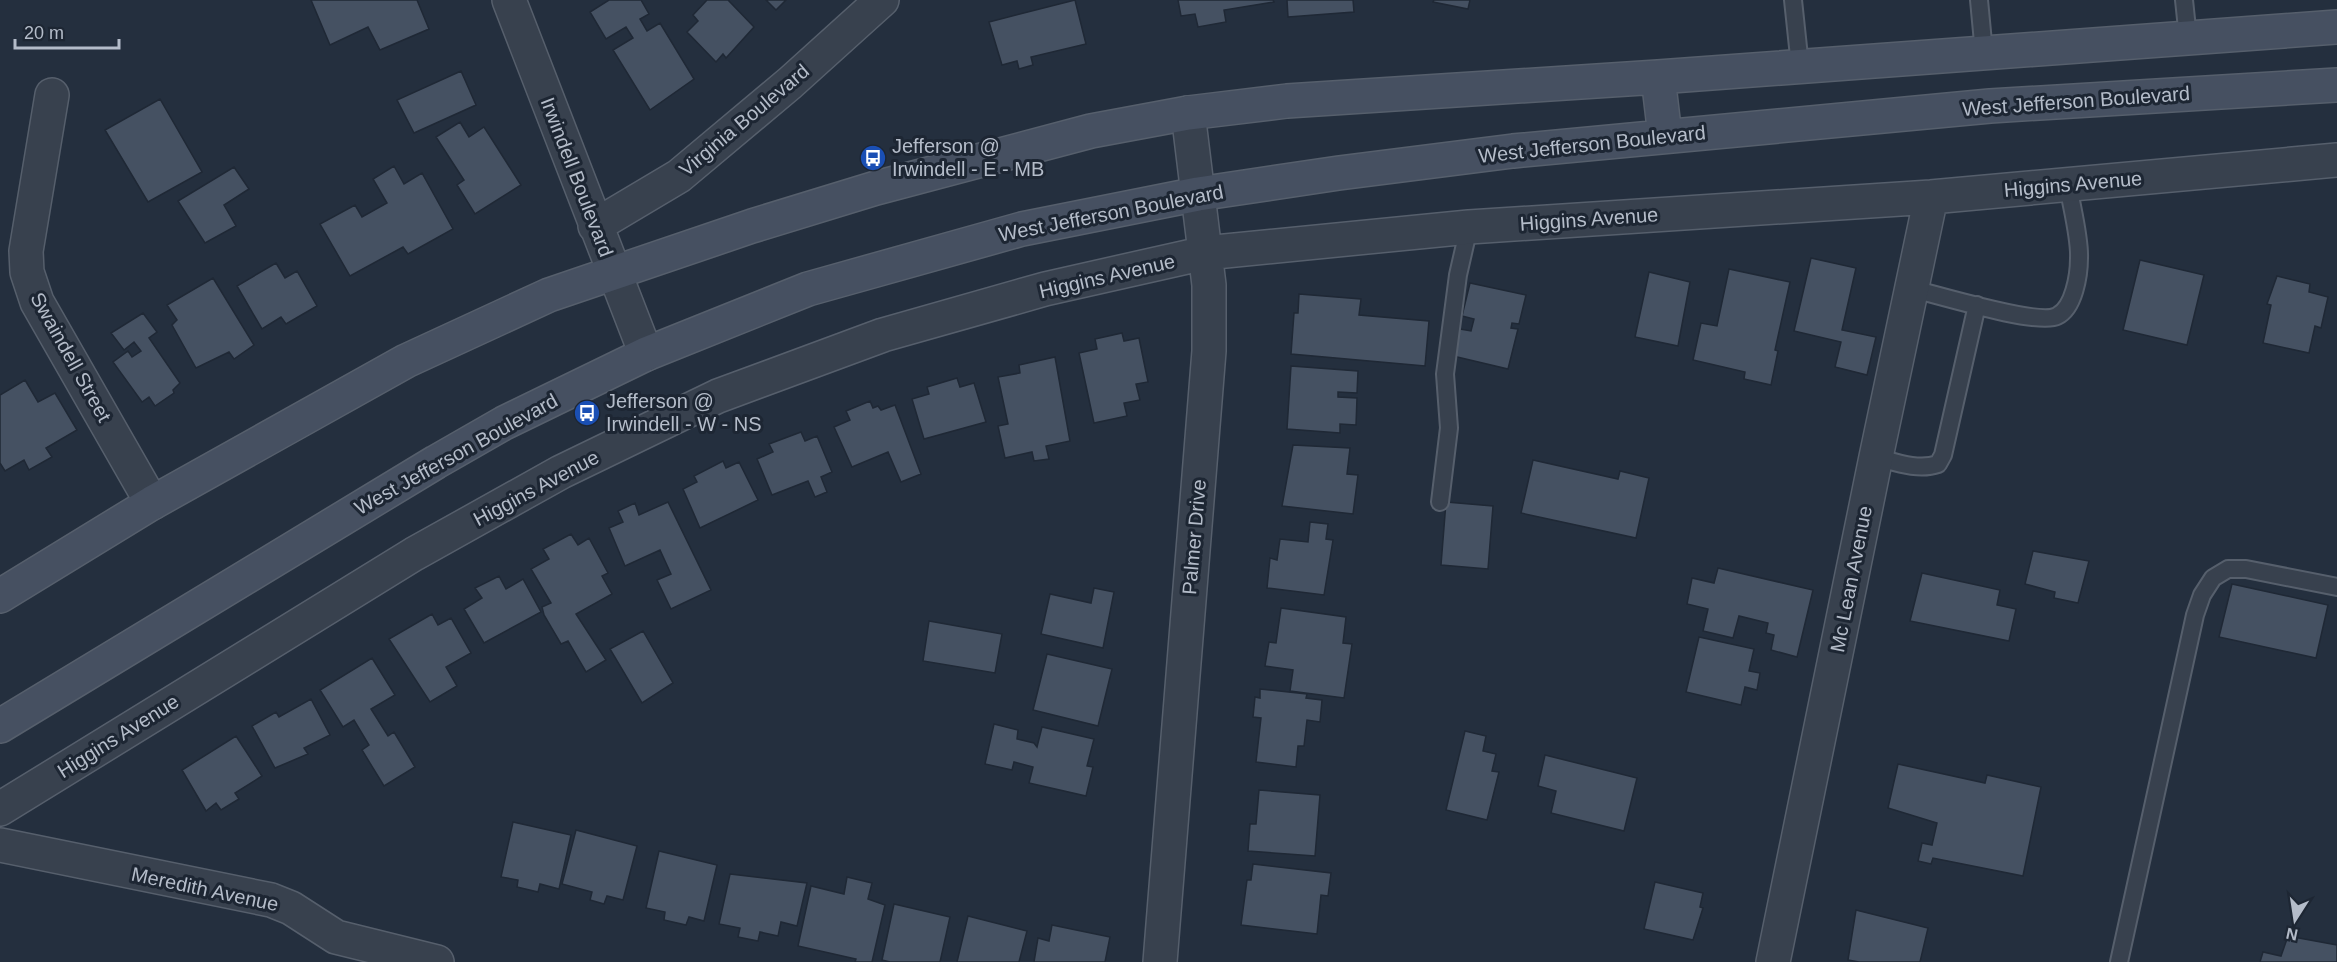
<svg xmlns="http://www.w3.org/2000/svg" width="2337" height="962" font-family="Helvetica,sans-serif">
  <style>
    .building { fill: #455162; stroke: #1f2835; stroke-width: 1.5 }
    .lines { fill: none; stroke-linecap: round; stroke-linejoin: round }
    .service-casing { stroke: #565f6c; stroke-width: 20 }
    .minor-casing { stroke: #565f6c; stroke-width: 36 }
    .secondary-casing { stroke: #565f6c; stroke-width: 36 }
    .service { stroke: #38414e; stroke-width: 16 }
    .minor { stroke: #38414e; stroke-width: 33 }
    .secondary { stroke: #465061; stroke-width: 33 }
    .labels { text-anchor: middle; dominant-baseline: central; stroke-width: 6; stroke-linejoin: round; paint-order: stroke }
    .street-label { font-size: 20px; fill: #b4bcc9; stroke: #1d2633 }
    .poi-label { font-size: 20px; fill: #b4bcc9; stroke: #1d2633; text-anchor: start }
  </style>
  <rect width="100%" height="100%" fill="#242f3e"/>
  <path class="building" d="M311,0H417L429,29L380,50L368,27L330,45Z
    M609,0H641L649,14L640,19L647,31L660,23L694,79L650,110L613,50L633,38L626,27L606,39L590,12Z
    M707,0H728L754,27L726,58L723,54L716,62L687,32L698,21L693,15Z
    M766,0H786L776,10Z
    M1075,0L1086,44L1031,57L1033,65L1019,69L1017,61L1002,65L989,22Z
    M1178,0H1273L1274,2L1224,10L1226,22L1198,27L1195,14L1181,16Z
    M1287,0H1353L1354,12L1288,17Z
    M1434,0H1470L1468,9L1433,2Z
    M461,71L476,105L414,133L397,100Z
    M160,99L202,172L148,202L105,130Z
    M460,122L469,137L484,127L521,185L475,214L457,185L464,180L436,137Z
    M394,166L404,184L422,173L453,229L408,254L403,247L350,276L320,224L355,205L362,217L387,203L373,179Z
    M234,167L249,189L224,205L236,226L205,243L178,201Z
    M1811,258L1856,268L1842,330L1876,337L1867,375L1835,367L1841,342L1794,331Z
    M2140,260L2204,275L2187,345L2123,330Z
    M276,263L285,278L297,271L317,306L286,324L281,317L262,329L237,286Z
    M1729,269L1790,282L1775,350L1778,351L1771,385L1744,379L1745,372L1693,360L1701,323L1717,326Z
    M1649,272L1690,282L1678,346L1635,337Z
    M2277,276L2310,284L2309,292L2328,297L2321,328L2315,326L2309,353L2263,343L2271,305L2267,304Z
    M213,278L254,345L234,359L229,352L196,368L172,325L177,320L167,305Z
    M1470,283L1526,295L1519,324L1512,323L1511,328L1518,329L1508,369L1453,356L1460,329L1471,331L1474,319L1462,316Z
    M1299,294L1361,299L1359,315L1429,321L1425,366L1291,354L1294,313H1298Z
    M143,313L157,332L149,338L180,383L173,390L174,393L155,406L149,397L142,402L113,362L128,351L132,357L141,351L134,342L124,350L111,333Z
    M1122,333L1124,341L1139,338L1148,382L1136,384L1140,400L1124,403L1127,416L1094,423L1079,353L1097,349L1095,339Z
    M1055,357L1070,441L1046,446L1049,459L1034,461L1032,452L1005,458L998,426L1008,424L998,377L1020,373L1019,365Z
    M1291,366L1358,371L1357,393L1338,392V397L1357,398L1356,425L1340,424V433L1287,429Z
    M957,378L960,387L974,383L986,422L924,439L912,399L929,394L927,387Z
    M25,380L38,402L55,393L77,430L46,448L52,457L29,470L24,460L5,471L0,463V395Z
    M870,401L873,408L878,406L881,410L895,405L921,474L901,482L888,452L852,467L834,427L850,420L846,411Z
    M801,432L805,441L817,436L832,472L821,477L827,492L815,497L808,481L772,495L757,459L773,452L769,444Z
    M1293,445L1350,448L1347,474L1358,475L1353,514L1282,506Z
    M1533,460L1618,479L1620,471L1649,478L1636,538L1521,513Z
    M723,461L726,468L739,462L758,500L700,528L683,489L697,482L694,476Z
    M668,502L711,590L671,609L657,580L671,574L660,550L625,566L609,528L623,522L618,511L635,503L639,515Z
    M1446,502L1493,506L1488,569L1441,565Z
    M1310,522L1328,524L1326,539L1333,540L1324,595L1267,588L1270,558L1277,560L1280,539L1308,542Z
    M571,534L578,545L589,538L608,573L602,576L612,594L576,614L606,660L586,672L568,641L561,644L544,615L542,607L551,603L531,569L549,559L543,549Z
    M2033,551L2089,561L2078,603L2054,598L2055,592L2025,584Z
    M1718,568L1813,590L1797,657L1771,650L1774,635L1766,633L1768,623L1739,616L1733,638L1703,631L1708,609L1687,604L1692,578L1714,583Z
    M1922,573L2000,590L1997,605L2016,609L2009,641L1910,621Z
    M499,576L506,589L523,579L541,612L484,643L464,609L482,598L475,588Z
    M2232,584L2328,605L2316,658L2219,637Z
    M1094,588L1114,592L1103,648L1041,634L1050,594L1091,603Z
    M1281,608L1346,617L1343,643L1352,644L1344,698L1290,691L1293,670L1265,666L1269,642L1276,643Z
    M432,614L438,625L451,618L471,653L446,667L457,686L430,702L389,639Z
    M929,621L1002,634L995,673L923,661Z
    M643,631L673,683L642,703L610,649Z
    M1699,637L1754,649L1749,671L1760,673L1757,690L1745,687L1741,705L1686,692Z
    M1047,654L1112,669L1098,726L1033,710Z
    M372,658L395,695L371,709L388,736L394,732L415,767L384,786L362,750L369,745L354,720L343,727L320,690Z
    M1260,689L1307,694L1306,698L1322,700L1320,722L1307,720L1304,746H1298L1296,767L1256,762L1261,718L1253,717L1255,697L1260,698Z
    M311,699L330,735L304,748L308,754L275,768L252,726L276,712L279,717Z
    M994,724L1018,730L1017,739L1034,743L1037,747L1042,727L1094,739L1087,766L1093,767L1086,796L1029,783L1033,767L1014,762L1012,770L985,764Z
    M1465,731L1486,736L1483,751L1496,754L1492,771L1499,772L1487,820L1446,810Z
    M236,736L262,776L235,793L239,799L221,810L216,803L206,811L182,770Z
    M1545,755L1637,778L1624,831L1551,813L1556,791L1538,786Z
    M1898,764L1985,783L1987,775L2041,787L2023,876L1933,858L1931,864L1918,861L1922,843L1932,845L1937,823L1888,808Z
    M1259,790L1320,795L1315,856L1248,851L1250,824H1256Z
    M513,822L571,835L559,889L540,884L538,892L517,887L518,880L501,877Z
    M576,830L637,846L623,900L607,896L604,904L590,900L592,892L562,884Z
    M659,851L717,865L704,921L689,917L686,925L664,920L665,912L646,908Z
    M1253,864L1331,873L1328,896L1321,895L1317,934L1241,925L1247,880H1251Z
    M730,874L807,883L797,926L781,922L778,936L760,932L758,941L738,937L740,928L719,924Z
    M847,877L872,883L868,899L885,905L872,962H855L856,959L798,946L811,886L844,894Z
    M1655,882L1703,893L1700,907L1703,908L1693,940L1644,929Z
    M894,904L950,917L940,962H890L882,960Z
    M1856,910L1928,928L1920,962H1859L1848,960Z
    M968,916L1027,931L1019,962H957Z
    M1052,925L1110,937L1105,962H1034L1038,938L1049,941Z
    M2288,936L2337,945V962H2260L2263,952L2281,956Z"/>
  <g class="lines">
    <g class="service-casing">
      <path id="service" d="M1793,0L1800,66
        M1979,0L1984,53
        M2184,0L2188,38
        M1913,289C1938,295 2039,326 2057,316C2074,308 2079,275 2079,258C2080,237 2071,205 2068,184
        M1876,457C1895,462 1918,471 1938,464L1943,455L1977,305
        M1440,502L1449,428L1445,374L1458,275L1469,227
        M2119,962L2195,615L2202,595L2213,578L2228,569H2246L2337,587"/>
    </g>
    <g class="minor-casing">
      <path id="minor" d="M509,0L646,354
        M52,95L26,251L27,272L37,302L152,503
        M595,226L679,176L790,83L882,0
        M0,809L414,554L561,472L718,396L883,335L1045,289L1205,253L1469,227L1931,197L2337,160
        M0,845L271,900L291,908L336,937L437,962
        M1160,962L1209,351V285L1188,113
        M1773,962L1876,457L1931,197"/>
    </g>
    <g class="secondary-casing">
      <path id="secondary" d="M1658,77L1665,136
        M0,596L152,503L406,361L549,295L752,226L876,188L1091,131L1188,113L1287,101L1658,77L2337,27
        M0,726L436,462L504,423L646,354L808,289L1022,229L1198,194L1339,173L1513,151L1990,106L2337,85"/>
    </g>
    <use href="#service" class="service"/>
    <use href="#minor" class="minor"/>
    <use href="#secondary" class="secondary"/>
  </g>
  <defs>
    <g id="bus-disc" transform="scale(1.35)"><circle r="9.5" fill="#1a4fb4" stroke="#1d2633"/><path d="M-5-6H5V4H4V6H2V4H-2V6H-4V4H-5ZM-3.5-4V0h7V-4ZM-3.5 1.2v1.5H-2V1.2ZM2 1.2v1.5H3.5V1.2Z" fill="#fff"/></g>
  </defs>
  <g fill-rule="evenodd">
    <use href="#bus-disc" x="873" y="158"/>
    <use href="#bus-disc" x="587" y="413"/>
  </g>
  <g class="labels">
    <g class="street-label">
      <text transform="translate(2076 101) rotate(-4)">West Jefferson Boulevard</text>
      <text transform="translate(744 120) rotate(-40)">Virginia Boulevard</text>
      <text transform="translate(1592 144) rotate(-6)">West Jefferson Boulevard</text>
      <text transform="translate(577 177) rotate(69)">Irwindell Boulevard</text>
      <text transform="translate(2073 184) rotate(-5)">Higgins Avenue</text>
      <text transform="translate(1111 213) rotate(-11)">West Jefferson Boulevard</text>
      <text transform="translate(1589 219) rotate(-4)">Higgins Avenue</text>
      <text transform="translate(1107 276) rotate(-13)">Higgins Avenue</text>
      <text transform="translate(71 357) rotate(61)">Swaindell Street</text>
      <text transform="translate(456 454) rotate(-29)">West Jefferson Boulevard</text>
      <text transform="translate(536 488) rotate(-28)">Higgins Avenue</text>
      <text transform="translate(1194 537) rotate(-85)">Palmer Drive</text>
      <text transform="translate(1851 579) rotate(-79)">Mc Lean Avenue</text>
      <text transform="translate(118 736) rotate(-32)">Higgins Avenue</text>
      <text transform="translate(205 889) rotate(12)">Meredith Avenue</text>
    </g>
    <g class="poi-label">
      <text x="892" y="146">Jefferson @<tspan x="892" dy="23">Irwindell - E - MB</tspan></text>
      <text x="606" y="401">Jefferson @<tspan x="606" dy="23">Irwindell - W - NS</tspan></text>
    </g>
  </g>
  <g transform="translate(2295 920) rotate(192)" stroke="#1d2633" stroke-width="4.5" paint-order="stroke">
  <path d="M0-4.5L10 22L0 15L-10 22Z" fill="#b4bcc9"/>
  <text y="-9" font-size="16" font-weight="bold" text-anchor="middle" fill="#b4bcc9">N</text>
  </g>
  <path d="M15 39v9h104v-9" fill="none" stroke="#b4bcc9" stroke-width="3"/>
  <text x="24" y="39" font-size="18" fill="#b4bcc9" stroke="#1d2633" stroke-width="4.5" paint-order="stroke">20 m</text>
</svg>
